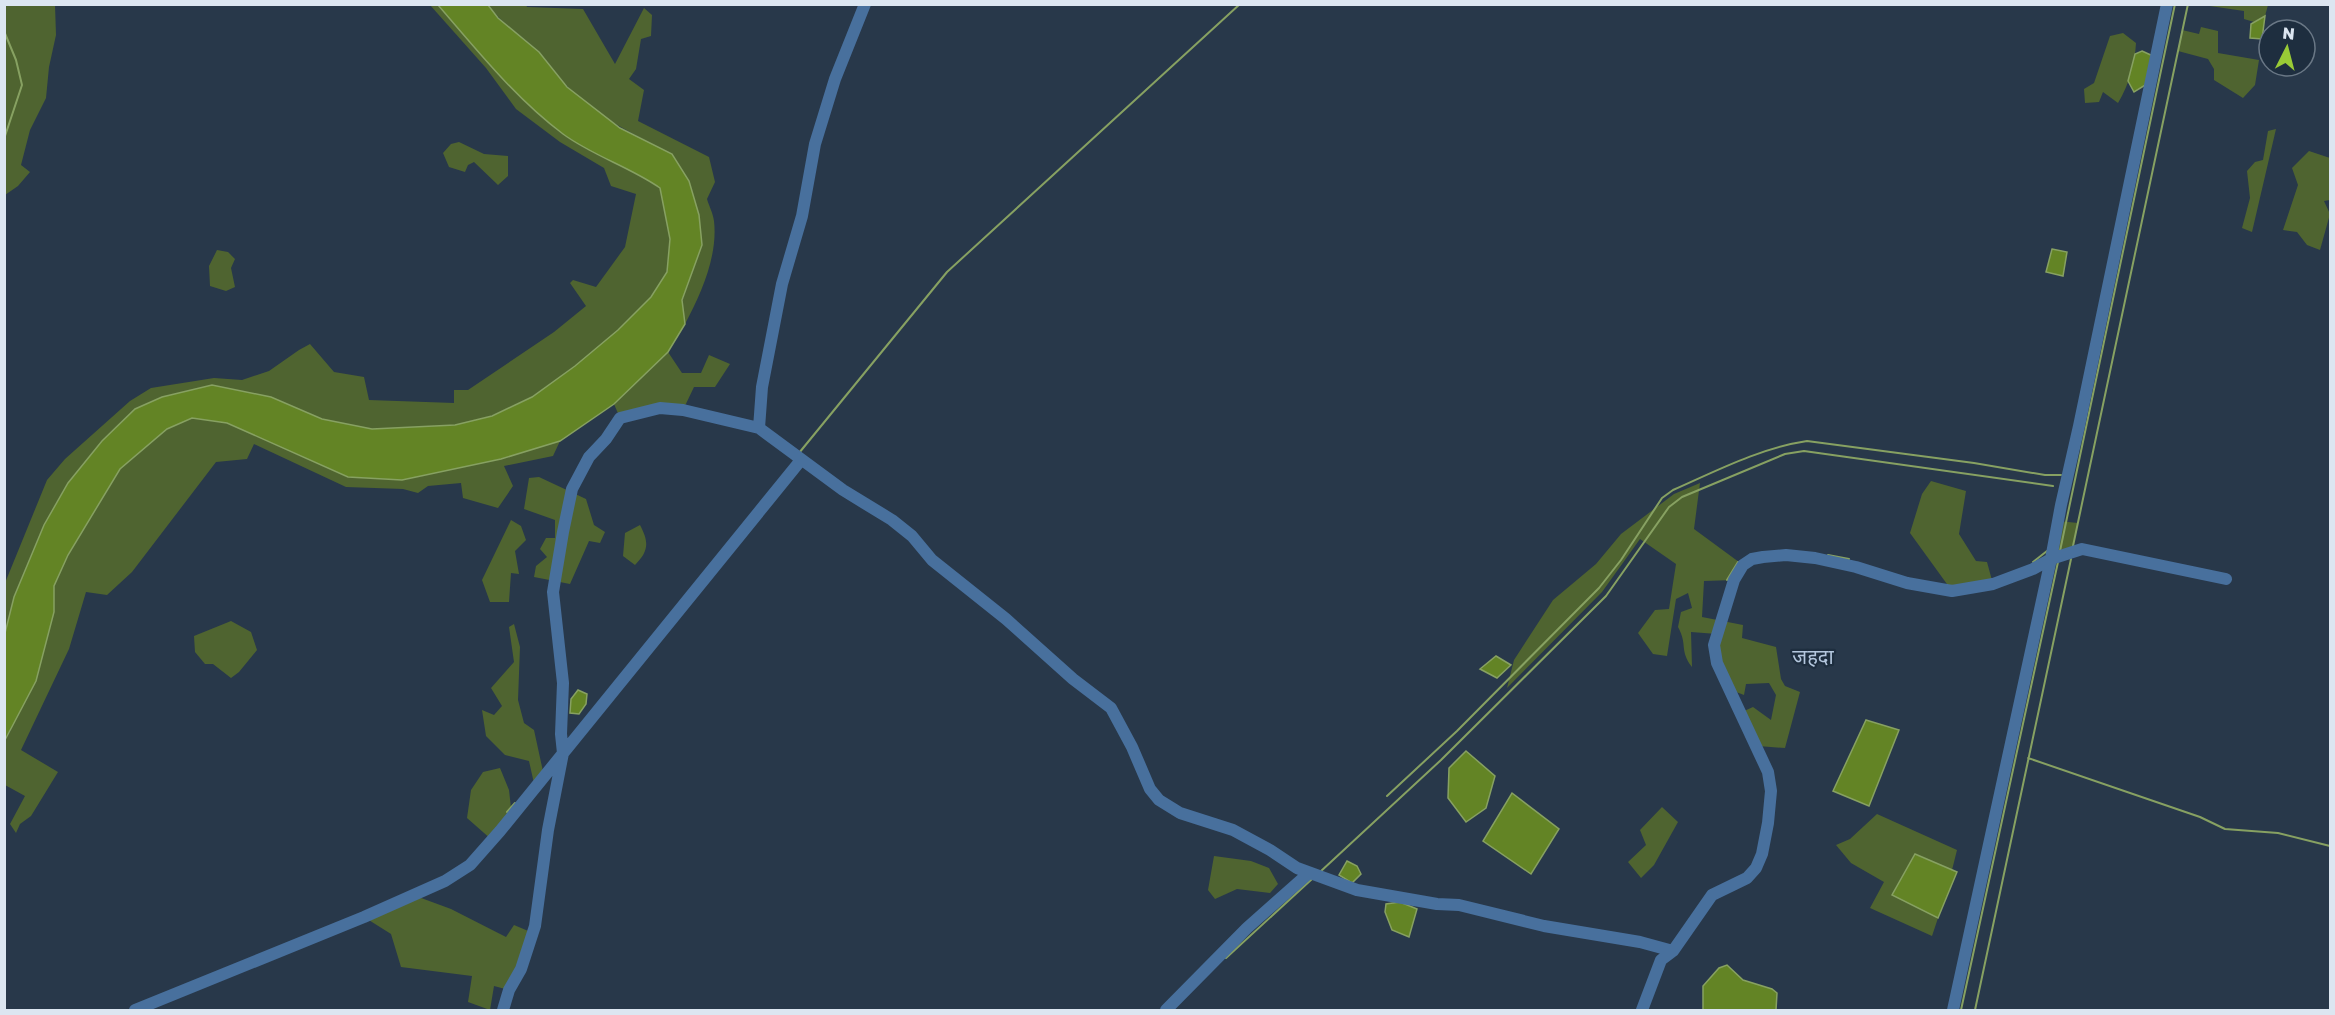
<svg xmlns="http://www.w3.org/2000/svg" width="2335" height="1015" font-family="'Golos Text','Noto Sans Devanagari',sans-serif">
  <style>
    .green { fill: #4f6430 }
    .water { fill: #638425; stroke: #87a162; stroke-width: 1.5 }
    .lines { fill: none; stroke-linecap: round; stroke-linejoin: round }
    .stream { stroke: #87a162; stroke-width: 2 }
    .minor { stroke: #48709d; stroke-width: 12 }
    .labels { text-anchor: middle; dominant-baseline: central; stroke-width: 4.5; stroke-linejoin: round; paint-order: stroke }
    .quarter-label { font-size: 20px; fill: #b4c7de; stroke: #1e2e3f }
  </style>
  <rect width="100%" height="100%" fill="#28384a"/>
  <path class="green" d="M5,4L55,5L56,35L49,67L46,98L30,130L21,165L30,172L18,186L5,195Z
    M430,5H438C476,48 517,100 563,134C593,156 630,167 660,188L670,239L667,272L652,297L618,330L575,366L532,397L491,416L455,425L372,429L322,419L271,397L249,393L135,409L102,441L68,483L44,525L14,597L5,633V583L47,480L65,459L130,401L151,388L214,378L242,380L269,371L299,350L310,344L334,372L364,377L369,400L454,403V390H468L554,332L586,306L570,283L573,280L596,287L625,247L636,194L611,186L604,168L560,142L516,109L486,68Z
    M488,5H526L527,7L583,9L615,64L644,8L652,15L651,36L641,39L636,69L629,79L644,90L638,121L709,157L715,182L707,199C709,206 713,213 714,221C718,256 701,294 685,324L682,301L702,245L672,154C635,135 597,117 568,87C557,76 549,62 538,51C521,35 502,24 488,5Z
    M2203,5H2268L2265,16L2254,22L2244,19V11Z
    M2201,27L2218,31V53L2259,60L2255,85L2243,98L2214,80V69L2208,59L2178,51L2182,30L2199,34Z
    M2123,33L2136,43C2135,63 2129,85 2118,103L2103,92L2099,102L2085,103L2084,89L2094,83L2110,36Z
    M2276,129L2252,232L2242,228L2250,198L2247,171L2255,162L2263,160L2268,131Z
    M459,142L484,154L508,156V176L498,185L474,162L468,165L465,172L449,167L443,153L451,144Z
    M2309,151L2330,158V200L2324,201L2330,214L2320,250L2307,245L2297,232L2283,230L2298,185L2292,168Z
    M217,250L228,252L235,259L231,268L235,287L226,291L210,286L209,266Z
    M668,352L682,373H701L709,355L730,364L715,387H694L683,410L620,418L614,404Z
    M192,418L227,423L348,477L402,480L501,459L560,441L553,456L504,466L513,486L498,508L463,498L461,483L428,486L418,493L403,489L346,487L254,444L247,459L216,462L132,572L107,595L86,592L69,649L21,750L58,772L31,816L20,824L16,833L10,824L25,796L5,785V740L10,732L54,612L53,586L68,555L120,469L167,429Z
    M539,477L586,499L594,525L605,532L600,543L589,541L570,584L534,577L536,566L547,557L540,549L546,538H555V520L524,509L529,478Z
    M1931,481L1966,491L1959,534L1976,561L1987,562L1993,584L1952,591L1910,533L1922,494Z
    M1700,483L1694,529L1743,565L1734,580L1704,581L1702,617L1743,625L1742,638L1776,647L1781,679L1785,686L1800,692L1785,748L1758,746L1742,712L1753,707L1771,720L1776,695L1769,683L1746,684L1744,695L1731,690L1717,663V634L1691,632L1692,667C1679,650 1688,645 1678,627L1681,612L1692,608L1688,593L1676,599L1667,656L1653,654L1638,633L1655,610L1669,609L1676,564L1640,539L1602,592L1507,688L1514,660L1553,600L1596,564L1621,534L1674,494Z
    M511,520L521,526L526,540L515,551L519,574L511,573L509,602H490L482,580Z
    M2058,521L2078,523L2073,546L2051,559Z
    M640,525C649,542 649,551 635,565L623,556L625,533Z
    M231,621L251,632L257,650L239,672L231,678L213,664H205L195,652L194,636Z
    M514,624L520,647L518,700L524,723L534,730L544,776L535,788L529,761L505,755L486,736L482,710L494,715L502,706L491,688L514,662L509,627Z
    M500,768L509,790L512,817L492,840L467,818L471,790L483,772Z
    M1662,807L1678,822L1654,865L1641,878L1628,862L1646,845L1640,830Z
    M1877,814L1957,850L1952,870L1915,854L1892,895L1938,918L1932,936L1870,908L1884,882L1851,863L1836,845L1850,839Z
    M1214,856L1251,861L1269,868L1278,884L1270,893L1237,889L1215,899L1208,890Z
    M413,895L451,909L506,937L514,925L533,933L509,990L494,986L490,1010L468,1002L472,976L401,967L391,934L364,917Z"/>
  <path class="water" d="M438,5H488L498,18L539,52L567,87L620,128L672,154L689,181L699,215L702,245L682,300L685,324L668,352L614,404L560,441L501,459L402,480L348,477L227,423L192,418L167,429L120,469L68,555L54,586V612L36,681L5,740V633L14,597L44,525L68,483L102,441L135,409L162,397L212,385L271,397L322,419L372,429L455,425L492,416L532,397L575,366L618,330L651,297L667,272L670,239L660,188C630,167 593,156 563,134C516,99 476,49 438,5Z
    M2265,16L2262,39L2250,38L2251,24Z
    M2142,51L2153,56L2147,84L2134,92L2128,81L2135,54Z
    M2052,249L2067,252L2063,276L2046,272Z
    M1496,656L1511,665L1497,678L1480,669Z
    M578,690L587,694L586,704L579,714L570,713L571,699Z
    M1866,720L1899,730L1869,806L1833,791Z
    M1466,751L1495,776L1486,808L1466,822L1448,798L1449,768Z
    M1512,793L1559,829L1531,874L1483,841Z
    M1915,854L1957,872L1938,918L1892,895Z
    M1347,861L1357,866L1361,874L1352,883L1339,875Z
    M1400,902L1417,909L1409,937L1392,930L1385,912L1386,904Z
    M1727,965L1743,980L1772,989L1777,993L1776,1010H1703V986L1719,968Z"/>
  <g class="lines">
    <path class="stream" d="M4,31L16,60L22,85L4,139
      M799,453L947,272L1240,4
      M2073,546L2188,4
      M2060,551L2175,4
      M1828,555L1849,559
      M2033,562L2047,551
      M1727,580L1738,562
      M2028,758L2200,817L2225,829L2278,833L2330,846
      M1387,796L1457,731L1599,588L1621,560L1662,498L1673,490C1716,471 1760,448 1807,441L1974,463L2045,475H2061
      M507,812L515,803
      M1320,872L1441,760L1606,596L1669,507L1682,497L1785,454L1804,451L2053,486
      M1226,958L1312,879
      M1961,1010L2058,562
      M1975,1010L2071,559"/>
    <path class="minor" d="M759,428L762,387L782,284L802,216L815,144L835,79L865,4
      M135,1010L364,917L445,881L470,865L500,831L801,460
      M503,1010L509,990L521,969L535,926L548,830L563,753L561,734L563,683L553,592L563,532L572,489L589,457L606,439L620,418L660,408L683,410L759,428L843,490L892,520L912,536L932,560L1006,619L1073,679L1111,708L1132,747L1150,789L1159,800L1180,813L1233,830L1270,850L1297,868L1357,890L1437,904L1459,905L1544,926L1640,942L1673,951
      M1166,1010L1247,928L1309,873
      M1642,1010L1661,960L1673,951L1712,895L1747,878L1756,868L1762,854L1768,823L1771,791L1768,772L1717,663L1714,645L1734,580L1743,565L1752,559L1763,557L1786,555L1815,558L1856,567L1907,583L1952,591L1993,584L2033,569L2051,559L2082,549L2226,579
      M1953,1010L2051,559L2061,505L2079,426L2167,4"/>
  </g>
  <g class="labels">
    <g class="quarter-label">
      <text x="1813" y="656">जहदा</text>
    </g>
  </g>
  <rect width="2335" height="1015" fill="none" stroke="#dce6f1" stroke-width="12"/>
  <g transform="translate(2287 48) rotate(6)"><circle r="28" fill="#1e2e3f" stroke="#6a7886" stroke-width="1.5"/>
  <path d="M0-4.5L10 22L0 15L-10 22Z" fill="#99cb36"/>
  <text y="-9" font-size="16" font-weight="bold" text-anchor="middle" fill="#dce6f1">N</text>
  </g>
</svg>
